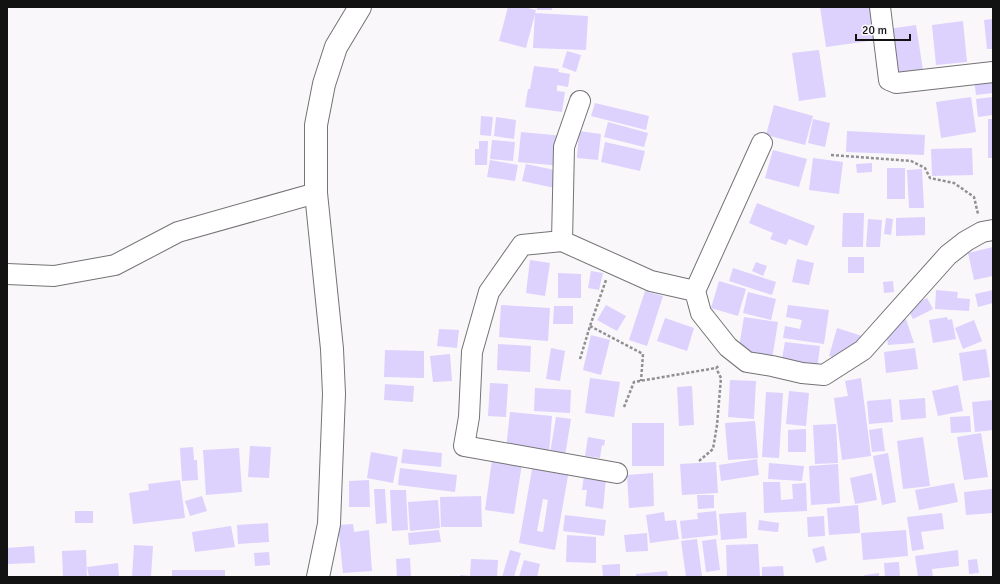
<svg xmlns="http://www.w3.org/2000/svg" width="1000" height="584" font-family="Signika,sans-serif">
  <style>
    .building { fill: #dcd2fd; fill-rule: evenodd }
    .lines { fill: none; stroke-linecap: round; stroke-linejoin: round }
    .street-casing { stroke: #747375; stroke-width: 22 }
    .secondary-casing { stroke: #747375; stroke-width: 24 }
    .path { stroke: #908f91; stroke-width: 2.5; stroke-dasharray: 3 2; stroke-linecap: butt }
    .street { stroke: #fff; stroke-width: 20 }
    .secondary { stroke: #fff; stroke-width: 22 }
  </style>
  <rect width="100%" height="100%" fill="#f9f7fa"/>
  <path class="building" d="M508,7H524L536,10L526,48L499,41Z
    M537,7H552V10H537Z
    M820,7H871L876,40L826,47Z
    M535,13L588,16L586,50L533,48Z
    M993,19V49H987L984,20Z
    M963,21L967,62L936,65L932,25Z
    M916,25L923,70L895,74L888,29Z
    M819,50L826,97L799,101L792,53Z
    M567,51L581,55L576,72L562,67Z
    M534,66L559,69L558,72L570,74L568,87L557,85V91L565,92L562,112L525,107L528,89H530Z
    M993,78V93L976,95L974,80Z
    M971,97L976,132L941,138L936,102Z
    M993,97V115L978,117L976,99Z
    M595,103L649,116L646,130L591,116Z
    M774,105L813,116L805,145L766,135Z
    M481,116L493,117L491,136L480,135Z
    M496,117L516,120L514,139L494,136Z
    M813,119L830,123L825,147L808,143Z
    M988,119H993V158H988Z
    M608,122L648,133L644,147L604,137Z
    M579,131L601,134L598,160L577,158Z
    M847,131L925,135L924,155L846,152Z
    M521,132L564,136L561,166L518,162Z
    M492,140L515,142L513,161L490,159Z
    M479,141H488L487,165H475V149H479Z
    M605,142L645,151L640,171L601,162Z
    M972,148L973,175L932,176L931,149Z
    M773,150L807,159L799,187L765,178Z
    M813,158L843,162L839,194L809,190Z
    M490,160L518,165L515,181L487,177Z
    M872,163V172L857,173L856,164Z
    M526,164L559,171L555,188L522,181Z
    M887,168H905V199H887Z
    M922,169L924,208H909L907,170Z
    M757,203L815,226L807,246L789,239L786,245L770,239L773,233L749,223Z
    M843,213H864L863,247H842Z
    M925,217V235L896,236V218Z
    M886,218L893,219L891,235L884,234Z
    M868,219L882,220L880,247H866Z
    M993,247V276L974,280L968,253Z
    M848,257H864V273H848Z
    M797,259L814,263L809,285L792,282Z
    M530,260L550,263L545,296L526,293Z
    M756,262L767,266L763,276L752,271Z
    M733,268L776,282L772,295L729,281Z
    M591,271L603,273L599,290L588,288Z
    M558,273L581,274V298H558Z
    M719,281L746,289L738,316L711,308Z
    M893,281L894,292L884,293L883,282Z
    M936,290L958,292L957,298L970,299L969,311L935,309Z
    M993,290V303L978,307L975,294Z
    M645,291L663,296L647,346L629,340Z
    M748,292L776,299L771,320L743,313Z
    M927,298L933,309L913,319L907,308Z
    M501,305L550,308L548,341L499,337Z
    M606,305L626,316L617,331L597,320Z
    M788,305L829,310L824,344L783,338L785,326L800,329L802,320L786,317Z
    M554,306H573V324H553Z
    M905,316L914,343L888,345L886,333Z
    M744,317L778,322L772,359L738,353Z
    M947,317L948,320L952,319L956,339L933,343L929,320Z
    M665,318L694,328L687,351L657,341Z
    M974,320L982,341L963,349L955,328Z
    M837,328L862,336L845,360L829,356Z
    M439,329L459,330L457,348L437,346Z
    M591,335L610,340L601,375L583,370Z
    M785,342L820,346L817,370L781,364Z
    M498,344L531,346L530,372L497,370Z
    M551,348L565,351L560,381L546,379Z
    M915,348L918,369L886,373L884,352Z
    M986,349L990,377L963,381L959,353Z
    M385,350L424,351V378L384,377Z
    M450,354L452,381L433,382L430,356Z
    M590,378L620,382L614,417L585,413Z
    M861,378L871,456L842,460L834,398L848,396L845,381Z
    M730,380L756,381L754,419L728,417Z
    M490,383L508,384L506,417L488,416Z
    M385,384L414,386L413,402L384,400Z
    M958,385L963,411L938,416L932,391Z
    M692,386L694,425L679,426L677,387Z
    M535,388L571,390L570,413L534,411Z
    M789,391L809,393L806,426L786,424Z
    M766,392L783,393L779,458L762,457Z
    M925,398L926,418L901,420L899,400Z
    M891,399L893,422L869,424L867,401Z
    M993,400V430L975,432L972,402Z
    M510,412L552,416L549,453L506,449Z
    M970,416L971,432L951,433L950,417Z
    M556,417L571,419L565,456L550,453Z
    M755,421L758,458L728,460L725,423Z
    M632,423H664V466H632Z
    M836,424L838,463L815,464L813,425Z
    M882,428L885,451L872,452L869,430Z
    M806,429V452H788V430Z
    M981,433L988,477L964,480L957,437Z
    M588,437L605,440L604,446L602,445L600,458L585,456Z
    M923,437L930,486L903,489L897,441Z
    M250,446L271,447L269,478L248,477Z
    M193,447L194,460H197L198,480L182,481L180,448Z
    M239,448L242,492L206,495L203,450Z
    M403,449L442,453L441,467L401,463Z
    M371,452L398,457L393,483L367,478Z
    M888,453L896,502L882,505L873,456Z
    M757,459L759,475L721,481L719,465Z
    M492,460L522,464L514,514L485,510Z
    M716,462L718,493L682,495L680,464Z
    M769,463L804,466L802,481L768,479Z
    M533,464L569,470L555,550L519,543ZM543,499L548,500L543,532L537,531Z
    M838,464L840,503L811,505L809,466Z
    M400,468L457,475L455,492L398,485Z
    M653,473L654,506L629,508L627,475Z
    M872,473L877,500L855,504L850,478Z
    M584,476L606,479L603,509L585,506L587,490H582Z
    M180,480L185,518L133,524L129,493L149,490L148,484Z
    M369,480L370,507H349V481Z
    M763,482H780L781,500L793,499L792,484L806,483L807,511L764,513Z
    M954,483L958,502L919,510L915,490Z
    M374,489H385L387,523L376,524Z
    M992,489L993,513L966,515L964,492Z
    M390,490H406L408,530L392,531Z
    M697,495H714V508L698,509Z
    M202,496L207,511L190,516L185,501Z
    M481,496L482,527H441L440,497Z
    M438,500L440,528L410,531L408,502Z
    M858,505L860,533L829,535L827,508Z
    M75,511H93V523H75Z
    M716,511L718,535L682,539L680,521L698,519L697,513Z
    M664,512L665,521L676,520L679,539L650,543L646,515Z
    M746,512L747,538L721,540L719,514Z
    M942,513L944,529L921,532L924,549L912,551L907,517Z
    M565,515L606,520L604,536L563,531Z
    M824,516L825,536L808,537L807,517Z
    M759,520L779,523L778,532L758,530Z
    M268,523L269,542L238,544L237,525Z
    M353,524L354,532L369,530L372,571L343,573L338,525Z
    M231,526L235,547L195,552L192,532Z
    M439,530L441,542L409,545L408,533Z
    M906,530L908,556L863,560L861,533Z
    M647,533L648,551L626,552L624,535Z
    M567,535L596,537V563L566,562Z
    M697,539L702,576L686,577L681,541Z
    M716,539L720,570L706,572L702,541Z
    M758,544L760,577H727L726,545Z
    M134,545L153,546L151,577H132Z
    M34,546L35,563L7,564V548Z
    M824,546L827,560L816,563L812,549Z
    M86,550L87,577H63L62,551Z
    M510,550L521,553L514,577H502Z
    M958,550L959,566L932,569L933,577H918L915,556Z
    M269,552L270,565L255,566L254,553Z
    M410,558L411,577H397L396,559Z
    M471,559L498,560L497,577H460V575L470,576Z
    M977,559L979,573L969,574L968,560Z
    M524,560L540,564L537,577H519Z
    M899,562L900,577H885L884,563Z
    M118,563L119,577H89L87,567Z
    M620,564V576L603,577L602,565Z
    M783,566L784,577H762V567Z
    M172,570H225V577H172Z
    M667,571L668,577H636V574Z
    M879,573V577H861L865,575Z"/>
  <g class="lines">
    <g class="street-casing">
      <path id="street" d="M880,7L889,80L896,83L993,72
        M580,101L564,147L562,241L651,281L695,291L701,313L728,347L747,362L772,366L802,373L824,375L863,350L948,255L966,241L982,232L993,230
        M562,241L522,245L489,292L472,352L469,417L464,446L617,473
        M7,274L54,276L115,265L178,232L316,193
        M695,291L762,143"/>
    </g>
    <g class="secondary-casing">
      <path id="secondary" d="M318,577L329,524L334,394L332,349L316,193V125L324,84L336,47L360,7"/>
    </g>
    <path class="path" d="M831,155L911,161L925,168L930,178L954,183L974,197L978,214
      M590,326L643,354L641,381
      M580,359L590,326L606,280
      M624,407L634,382L716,368L720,365
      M699,461L713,449L717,425L721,378L716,368"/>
    <use href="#street" class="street"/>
    <use href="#secondary" class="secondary"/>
  </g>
  <rect width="1000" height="584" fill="none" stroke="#121213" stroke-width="16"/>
  <path d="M856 34v6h54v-6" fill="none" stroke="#121213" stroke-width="2"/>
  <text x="862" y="34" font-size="12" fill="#121213" stroke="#f9f7fa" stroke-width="3" paint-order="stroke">20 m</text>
</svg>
